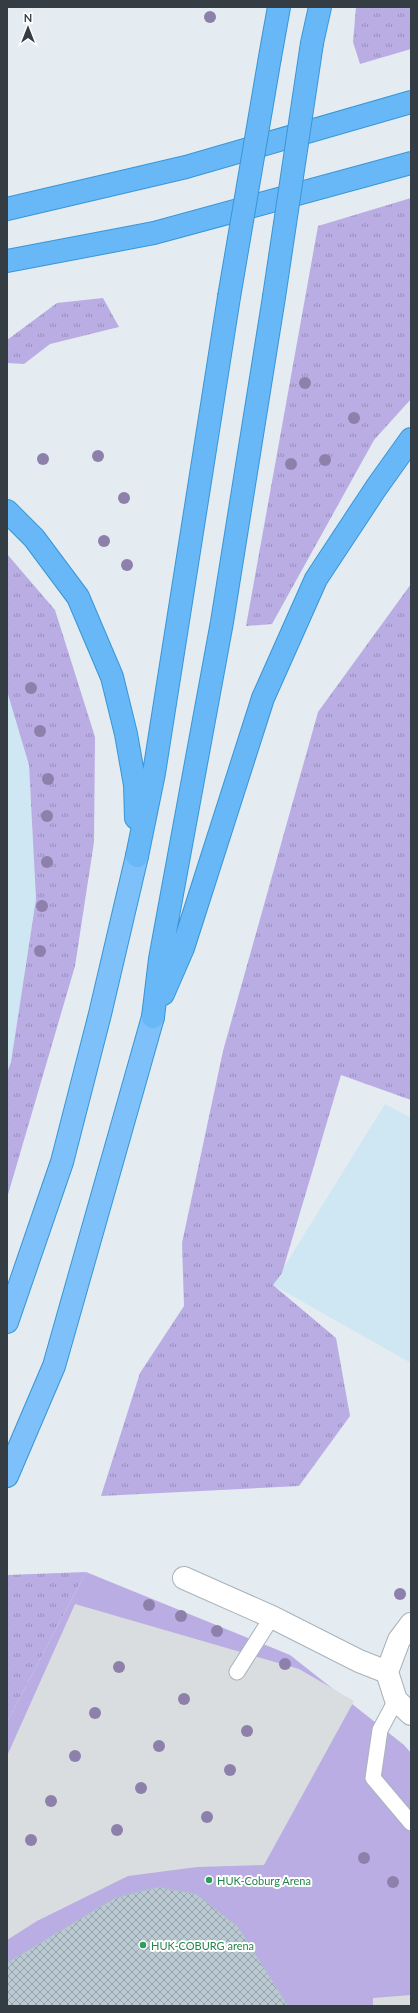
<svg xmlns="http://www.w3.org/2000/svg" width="418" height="2013" font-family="Lato,sans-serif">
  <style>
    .commercial { fill: #cfe6f3 }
    .grass { fill: url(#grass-tufts) }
    .pitch { fill: #baade4 }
    .parking { fill: #d9dddf }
    .building { fill: url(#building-cross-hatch); stroke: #adc0cd }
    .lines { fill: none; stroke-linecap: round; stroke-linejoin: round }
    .service-casing { stroke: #a7b3bc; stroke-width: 17 }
    .minor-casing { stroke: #a7b3bc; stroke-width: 24 }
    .trunk-casing { stroke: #3896d6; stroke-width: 24 }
    .motorway-casing { stroke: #3896d6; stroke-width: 24 }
    .service { stroke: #fff; stroke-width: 15 }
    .minor { stroke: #fff; stroke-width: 22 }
    .trunk { stroke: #7ec0f9; stroke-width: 22 }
    .motorway { stroke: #68b8f8; stroke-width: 22 }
    .motorway-bridge-casing { stroke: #3896d6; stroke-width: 24; stroke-linecap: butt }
    .motorway-bridge { stroke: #68b8f8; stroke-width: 22 }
    .tree { fill: #8d81ab }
    .leisure-dot { fill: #2e9e5b; stroke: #fff; stroke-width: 1.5 }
    .labels { text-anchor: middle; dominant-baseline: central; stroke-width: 4; stroke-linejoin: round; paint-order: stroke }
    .leisure-label { font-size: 11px; fill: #27864d; stroke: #fff; text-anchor: start }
  </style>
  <defs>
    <pattern id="grass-tufts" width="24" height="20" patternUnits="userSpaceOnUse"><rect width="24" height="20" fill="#baade4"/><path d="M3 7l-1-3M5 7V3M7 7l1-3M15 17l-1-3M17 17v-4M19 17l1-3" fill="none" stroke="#988eba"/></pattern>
    <pattern id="building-cross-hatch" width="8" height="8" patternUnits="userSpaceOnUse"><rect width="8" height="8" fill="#bac9d2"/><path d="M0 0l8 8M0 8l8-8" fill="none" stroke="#98a4ac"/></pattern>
  </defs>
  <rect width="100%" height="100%" fill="#e4ebf1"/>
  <path class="commercial" d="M7,691L29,765L36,899L11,1062L7,1073Z
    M385,1104L411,1118V1363L273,1285Z"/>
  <path class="grass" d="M356,7H411V49L360,64L353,42Z
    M411,198V399L374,440L272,624L246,626L318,226Z
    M103,298L119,327L50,344L24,364L7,363V340L57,303Z
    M7,554L55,610L95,737L94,842L75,966L7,1198V1073L11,1062L36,899L29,765L7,691Z
    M411,584V1100L341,1075L282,1273L273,1285L336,1338L350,1416L299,1486L101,1496L140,1373L184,1306L182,1243L223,1051L318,712Z
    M86,1572L7,1722V1575Z"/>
  <path class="pitch" d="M86,1572L290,1655L404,1745L411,1753V2006H7V1722Z"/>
  <path class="parking" d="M75,1604L299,1669L354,1701L264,1865L197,1867L128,1876L37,1921L7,1940V1756Z
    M411,1995V2006H373V1998Z"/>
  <path class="building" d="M158,1887L196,1894L238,1927L288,2006H7V1963L115,1898Z"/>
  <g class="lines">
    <g class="service-casing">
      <path id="service" d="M237,1672L272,1617
        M396,1700L380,1730L373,1778L411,1823"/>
    </g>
    <g class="minor-casing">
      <path id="minor" d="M184,1578L272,1617L359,1661L387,1672
        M411,1624L399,1640L387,1672L396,1700L411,1714"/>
    </g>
    <g class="trunk-casing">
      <path id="trunk" d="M7,1322L62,1162L100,1014L137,856
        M7,1476L54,1366L153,1017"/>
    </g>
    <g class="motorway-casing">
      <path id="motorway" d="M312,43L320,7
        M270,57L279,7
        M7,209L186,167L411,102
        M7,261L154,233L411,163
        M7,511L34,538L78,597L112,677L126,734L135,785L136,818
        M137,856L154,773L229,297
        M163,994L183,948L263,698L316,579L376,488L411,439
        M153,1017L160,959L222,622L274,297"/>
    </g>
    <use href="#service" class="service"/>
    <use href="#minor" class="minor"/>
    <use href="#trunk" class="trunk"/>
    <use href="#motorway" class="motorway"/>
    <g class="motorway-bridge-casing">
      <path id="motorway-bridge" d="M229,297L270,57
        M274,297L312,43"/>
    </g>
    <use href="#motorway-bridge" class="motorway-bridge"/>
  </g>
  <g class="tree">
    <circle cx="210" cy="17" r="6"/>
    <circle cx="305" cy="383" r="6"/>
    <circle cx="354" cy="418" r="6"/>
    <circle cx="98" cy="456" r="6"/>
    <circle cx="43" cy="459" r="6"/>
    <circle cx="325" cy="460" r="6"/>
    <circle cx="291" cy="464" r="6"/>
    <circle cx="124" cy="498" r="6"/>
    <circle cx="104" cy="541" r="6"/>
    <circle cx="127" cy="565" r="6"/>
    <circle cx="31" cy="688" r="6"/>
    <circle cx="40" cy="731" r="6"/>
    <circle cx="48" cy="779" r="6"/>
    <circle cx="47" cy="816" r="6"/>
    <circle cx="47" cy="862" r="6"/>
    <circle cx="42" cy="906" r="6"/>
    <circle cx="40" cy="951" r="6"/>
    <circle cx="400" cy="1594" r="6"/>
    <circle cx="149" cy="1605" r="6"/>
    <circle cx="181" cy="1616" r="6"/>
    <circle cx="217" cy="1631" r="6"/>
    <circle cx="285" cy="1664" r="6"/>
    <circle cx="119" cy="1667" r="6"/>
    <circle cx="184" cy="1699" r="6"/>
    <circle cx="95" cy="1713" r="6"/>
    <circle cx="247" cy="1731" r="6"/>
    <circle cx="159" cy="1746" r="6"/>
    <circle cx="75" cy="1756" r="6"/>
    <circle cx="230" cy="1770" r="6"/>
    <circle cx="141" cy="1788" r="6"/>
    <circle cx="51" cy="1801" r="6"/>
    <circle cx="207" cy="1817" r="6"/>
    <circle cx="117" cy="1830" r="6"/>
    <circle cx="31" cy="1840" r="6"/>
    <circle cx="364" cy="1858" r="6"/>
    <circle cx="393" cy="1882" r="6"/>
  </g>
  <g class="leisure-dot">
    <circle cx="209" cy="1880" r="4"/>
    <circle cx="143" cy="1945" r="4"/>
  </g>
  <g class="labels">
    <g class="leisure-label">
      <text x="217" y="1880">HUK-Coburg Arena</text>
      <text x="151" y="1945">HUK-COBURG arena</text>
    </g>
  </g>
  <rect width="418" height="2013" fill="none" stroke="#343d43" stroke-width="16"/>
  <g transform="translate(28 28)" stroke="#ffffff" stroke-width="3" paint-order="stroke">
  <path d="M0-3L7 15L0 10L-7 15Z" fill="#343d43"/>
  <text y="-6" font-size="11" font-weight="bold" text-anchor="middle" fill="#343d43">N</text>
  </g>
</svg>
